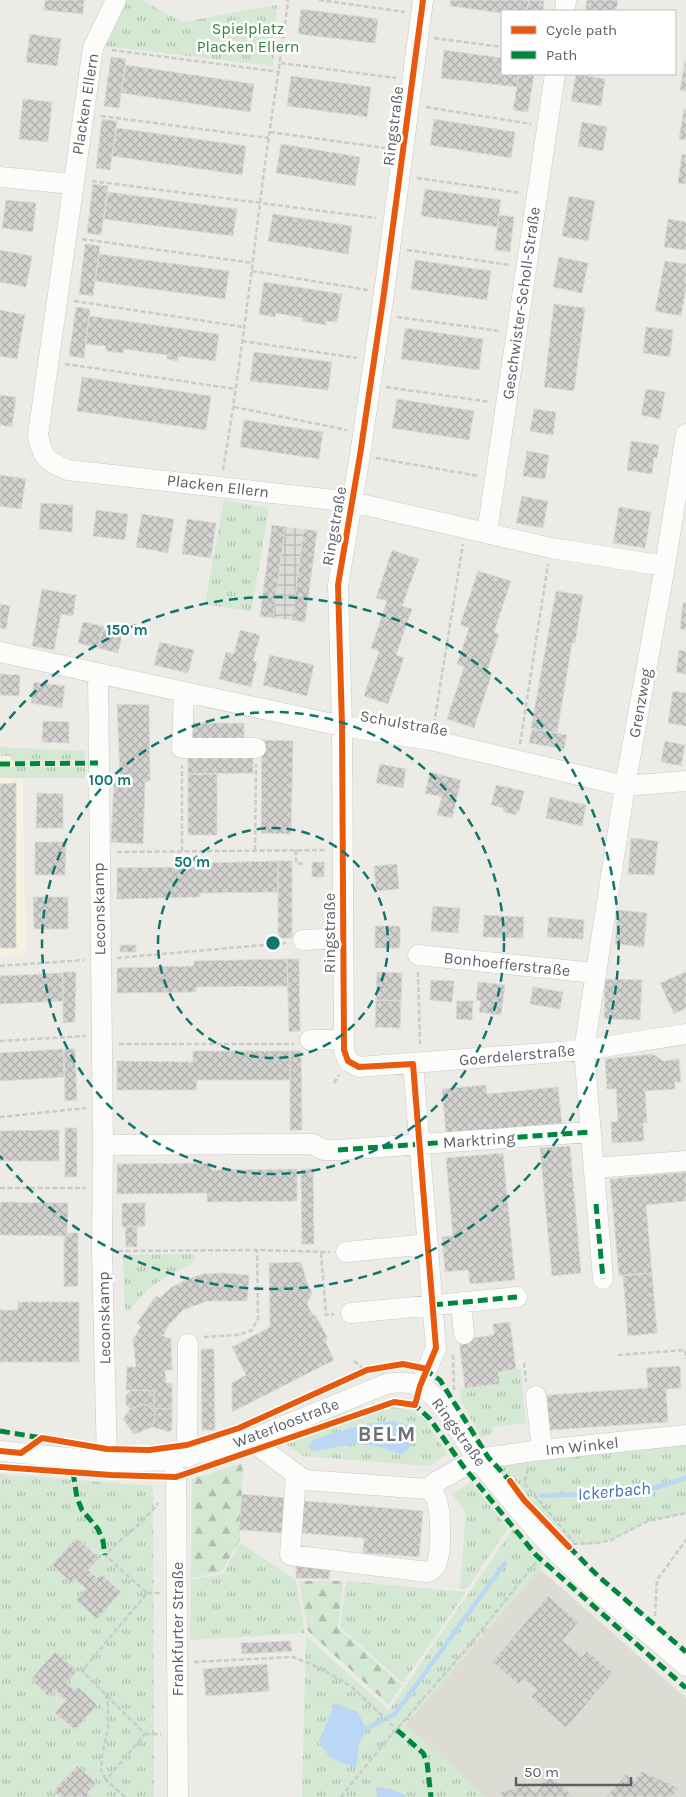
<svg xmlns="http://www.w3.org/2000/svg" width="686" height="1797" font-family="Karla,sans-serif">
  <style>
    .commercial { fill: #f5f2df }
    .industrial { fill: url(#industrial-grid) }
    .education { fill: #dcdbd4 }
    .grass { fill: url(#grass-tufts) }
    .forest { fill: url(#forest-firs) }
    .water { fill: #bad7f6 }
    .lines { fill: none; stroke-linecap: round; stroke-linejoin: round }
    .stream { stroke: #bad7f6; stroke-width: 4.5 }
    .building { fill: url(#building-cross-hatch); stroke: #dbdad6 }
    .minor-casing { stroke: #c9c9c8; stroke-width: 21 }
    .path { stroke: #c9cccb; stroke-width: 2.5; stroke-dasharray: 5 2.5; stroke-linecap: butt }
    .minor { stroke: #fcfcfb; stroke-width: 20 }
    .quiet { stroke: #00873e; stroke-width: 5; stroke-dasharray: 10 5; stroke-linecap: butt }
    .cycleway-casing { stroke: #fff; stroke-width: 9 }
    .cycleway { stroke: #e8590c; stroke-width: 6 }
    .ring { fill: none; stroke: #0f766e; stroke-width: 2.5; stroke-dasharray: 9 6 }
    .labels { text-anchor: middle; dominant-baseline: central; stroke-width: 5; stroke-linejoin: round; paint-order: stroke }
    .park-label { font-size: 16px; fill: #368240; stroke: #fff }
    .street-label { font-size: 16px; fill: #5c5f64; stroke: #fff }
    .water-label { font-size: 18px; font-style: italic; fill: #4472b8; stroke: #fff }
    .district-label { font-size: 21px; font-weight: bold; letter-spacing: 1px; fill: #6d7176; stroke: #fff }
    .centre { fill: #0f766e; stroke: #fff; stroke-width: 2.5 }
    .ring-label { font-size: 15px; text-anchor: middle; font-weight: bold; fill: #0f766e; stroke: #fff; stroke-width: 5; stroke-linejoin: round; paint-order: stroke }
  </style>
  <defs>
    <pattern id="industrial-grid" width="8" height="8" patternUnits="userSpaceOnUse" patternTransform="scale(1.25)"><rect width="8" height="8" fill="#dddcd7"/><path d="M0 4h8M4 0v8" fill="none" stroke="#b6b6b2"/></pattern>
    <pattern id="grass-tufts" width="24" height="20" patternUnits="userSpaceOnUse" patternTransform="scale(1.25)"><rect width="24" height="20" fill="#d4e8d3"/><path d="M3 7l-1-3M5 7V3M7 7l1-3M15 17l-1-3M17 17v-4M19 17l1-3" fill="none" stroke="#afbfaf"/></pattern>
    <pattern id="forest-firs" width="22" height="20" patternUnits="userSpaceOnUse" patternTransform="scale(1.25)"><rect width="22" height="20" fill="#d4e8d3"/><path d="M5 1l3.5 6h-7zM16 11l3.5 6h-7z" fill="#afbfaf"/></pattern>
    <pattern id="building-cross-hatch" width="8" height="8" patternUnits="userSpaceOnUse" patternTransform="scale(1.25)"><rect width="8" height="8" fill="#d3d2cf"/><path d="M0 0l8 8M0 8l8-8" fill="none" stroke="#aeaeac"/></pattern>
  </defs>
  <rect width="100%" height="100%" fill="#ecebe6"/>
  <path class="commercial" d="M0,747L22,748L26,955L0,957Z"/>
  <path class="industrial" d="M272,525L317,531L305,622L260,616Z"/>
  <path class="education" d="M540,1569L686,1698V1797H485L405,1725Z"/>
  <path class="grass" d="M126,0H142L182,22L277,5L273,66L104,46Z
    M224,500L269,508L251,612L205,604Z
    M0,747L85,751V760L11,761V756H0Z
    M0,767H85V778H0Z
    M193,1254L195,1259L191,1264C165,1277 146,1286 130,1311L125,1312L123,1255Z
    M521,1369L526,1423L493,1427V1434L481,1437L461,1401L460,1389L499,1384L498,1372Z
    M392,1407L411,1410L426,1421L447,1454L429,1466L303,1456L286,1444Z
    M686,1435V1513L648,1521L611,1540L598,1543L583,1544L574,1542L532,1526L488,1457Z
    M0,1474L153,1486L154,1797H0Z
    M471,1482L508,1528L467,1589H460L466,1512L452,1495Z
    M513,1528L545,1563L405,1724L485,1797H302L306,1636L389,1710Z
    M240,1543L296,1580L305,1633L190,1640L191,1580L223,1574Z
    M346,1581L466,1592L403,1683L340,1627Z"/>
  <path class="forest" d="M243,1463L240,1540L221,1572L191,1578L192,1479Z
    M299,1581H343L338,1628L402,1685L389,1705L308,1631Z"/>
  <path class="water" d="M393,1421L407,1425L413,1439L408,1450L401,1454L376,1446L356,1444L313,1451L307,1446L315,1439L365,1424Z
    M335,1704L358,1712L366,1729L359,1745L356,1768L330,1758L319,1741Z
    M376,1787L390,1789L406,1795V1797H377Z"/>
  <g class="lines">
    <path class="stream" d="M541,1496L645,1491L686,1478
      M387,1718L395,1714L505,1563
      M366,1729L383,1720"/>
  </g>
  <path class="building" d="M45,0H84L83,14L44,10Z
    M451,0H529L527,11H502V13L450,6Z
    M529,0L544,1L543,11H527Z
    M587,0H618L616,11H585Z
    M301,9L378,19L375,43L298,34Z
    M30,34L61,39L57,66L26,62Z
    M444,50L502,58V74H518L517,87L441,78Z
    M111,57L126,59L119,108L104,106Z
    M685,61H686V91L680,90Z
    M126,65L254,84L250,112L121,93Z
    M519,74H534L528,112L513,110Z
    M576,74L605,79L601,106L571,101Z
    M291,76L371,87L367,117L287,106Z
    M23,99L52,102L48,142L19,139Z
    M684,109L686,110V140L679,139Z
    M102,119L117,121L110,170L96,168Z
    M434,119L515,132L511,158L430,145Z
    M582,122L607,127L603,151L578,146Z
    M117,128L246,146L242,175L112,156Z
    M281,144L360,157L355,186L276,173Z
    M682,154L686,155V184L678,183Z
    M93,184L108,186L101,235L87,233Z
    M425,189L501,200L497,227L421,216Z
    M108,192L237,209L233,236L104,219Z
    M569,196L595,201L588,241L562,236Z
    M6,200L36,203L33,232L2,228Z
    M273,214L352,226L348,254L268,241Z
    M499,215L514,217L510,252L495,250Z
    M668,219L686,222V250L664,247Z
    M85,244L100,246L93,296L79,294Z
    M0,250L32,256L26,287L0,282Z
    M99,254L229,271L225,299L95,281Z
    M559,257L588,263L582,293L553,287Z
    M415,260L491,271L487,300L411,289Z
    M665,261L686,264V287L681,316L655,311Z
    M264,282L342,294L337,322L327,321L326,325L302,321L303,318L276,313L275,317L259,314Z
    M554,304L585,308L574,391L544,387Z
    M76,307L90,309L84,358L69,356Z
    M0,310L25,315L17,359L0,356Z
    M89,316L219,334L215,361L178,356V361L167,359V355L124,349L123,353L106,351V346L86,344Z
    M646,327L673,330L670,357L643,353Z
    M405,328L483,339L479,370L401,359Z
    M254,352L332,362L328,390L250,381Z
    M82,377L211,396L206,430L77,411Z
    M646,389L665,392L660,419L641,415Z
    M0,395L16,397L12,427L0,425Z
    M397,399L474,411L469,440L392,428Z
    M534,409L556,412L553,435L530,431Z
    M244,420L323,432L319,459L240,447Z
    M631,441L659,445L657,458L654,457L652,474L627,470Z
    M527,451L549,455L545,479L523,476Z
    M0,475L26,479L21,509L0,506Z
    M522,496L548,501L543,528L516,523Z
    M41,503L73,505L72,532L39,529Z
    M619,507L651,512L645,548L613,543Z
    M96,510L128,514L125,540L93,536Z
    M142,514L174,519L168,553L136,547Z
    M187,519L216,523L211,558L182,554Z
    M272,525L285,527L273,618L260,616Z
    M304,529L317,531L305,622L292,620Z
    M392,550L419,559L402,606L412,609L396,655L404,658L388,704L364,696L379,651L371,648L387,601L376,598Z
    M478,571L511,581L494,632L499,634L487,671L492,673L474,728L447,719L464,667L457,664L469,628L460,625Z
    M42,589L76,595L73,616L61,614L54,650L32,646Z
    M556,591L583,595L575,643H572L557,733L531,728Z
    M683,603H686V630L680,629Z
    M0,604L10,606L6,629L0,628Z
    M83,622L103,626L98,648L78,643Z
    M103,626L123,631L118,653L98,648Z
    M240,630L260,635L253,661L257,662L251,687L219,679L226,652L234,654Z
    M160,642L194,650L188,673L154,665Z
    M679,650L686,651V674L676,672Z
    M270,655L314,665L307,696L263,685Z
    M0,674L20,675L19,696L0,695Z
    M34,682L65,686L62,708L31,703Z
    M673,691L686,693V726L668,723Z
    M117,704L149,705L150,780L145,783L143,844L111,842L114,780L120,778Z
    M43,721L69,722V743L42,742Z
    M190,723H244V738L190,739Z
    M532,729L567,735L564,749L529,743Z
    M262,740L293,741L291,834L261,833Z
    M665,741L685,745L681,766L661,762Z
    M253,757V773L188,774V758Z
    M380,764L406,769L403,788L376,783Z
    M430,772L461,780L452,818L437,815L442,797L425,793Z
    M188,774H217V835H188Z
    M16,783V948H0V784Z
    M496,785L524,791L519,811L517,810L516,815L503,812L504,808L491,805Z
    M37,793L63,794V828H36Z
    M550,797L586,805L582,826L546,818Z
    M631,838L658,841L654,875L628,874Z
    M35,842H66L65,875H35Z
    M278,861V892L200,893V897L117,899V868L199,867V863Z
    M278,861H292V938H278Z
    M312,862H324V877H312Z
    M397,864L399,889L376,891L374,866Z
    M33,897H68V929H34Z
    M433,906L460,908L458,933L431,931Z
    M618,910L647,913L644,947L615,944Z
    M484,915L524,917L523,938L483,937Z
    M549,917L584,920L583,939L547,937Z
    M375,926H400V948H375Z
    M120,945H136V952H120Z
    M287,959L288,986L196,987V992L117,993V968L194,966V961Z
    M287,959H299L300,1031L289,1032Z
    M63,972H76L75,1022L63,1023Z
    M377,972L402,973L401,1001L376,1000Z
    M686,972V1008L674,1014L660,983Z
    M62,973L63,1001L0,1004V976Z
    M605,979L642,980L640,1020L604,1019Z
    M431,980L454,981L452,1002L430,1000Z
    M478,982L505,985L501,1015L479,1012L481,1001L476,1000Z
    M533,987L563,992L560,1009L530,1004Z
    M376,1000L401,1001L400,1028L375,1027Z
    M457,1001H473L472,1020L456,1019Z
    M63,1049L64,1077L0,1081V1053Z
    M64,1049H75L77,1100L65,1101Z
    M193,1051H290V1080H197L196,1090H117V1061L193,1062Z
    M290,1051H301L302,1130H290Z
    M653,1054L663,1061L679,1059L681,1082H675V1089L645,1091L647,1123H643L644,1141L612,1143L611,1122L618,1121L616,1089H607L605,1059Z
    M486,1085L487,1094L558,1087L562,1123L446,1135L442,1089Z
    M65,1128H77V1177H65Z
    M59,1130V1161H0V1131Z
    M570,1146L581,1273L552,1276L540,1148Z
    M503,1153L515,1280L470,1284L468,1270L445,1272L442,1237L453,1236L446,1158Z
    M211,1163V1170L297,1169V1201L207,1202V1193L117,1194V1164Z
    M301,1169H313L314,1244H302Z
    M686,1172V1201L646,1205L652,1273L619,1276L610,1179Z
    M0,1202L68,1203L67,1236L0,1235Z
    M122,1203H145V1226L122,1227Z
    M137,1226V1247H126L125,1227Z
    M67,1233H78V1286L64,1287V1236H67Z
    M301,1262L308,1286L312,1292L307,1304L312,1314L316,1316L327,1337L326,1343L334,1360L232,1412V1383L246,1375L232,1347L270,1327L269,1263Z
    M223,1273L249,1275L247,1301H207L183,1310L168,1326L163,1336L171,1339L172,1370H165L166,1383L172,1384V1409L154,1408V1391L126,1390L127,1367H136L133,1339L141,1327L137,1323L156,1296L160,1298L172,1287L186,1280L203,1274Z
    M652,1273L657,1333L628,1336L623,1275Z
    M18,1302H79V1362H0V1310H18Z
    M510,1322L516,1369L498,1372L500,1384L465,1388L459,1340L494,1335L493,1324Z
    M201,1349H214L215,1430H202Z
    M680,1366L681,1388L666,1389L668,1422L549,1430L547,1395L648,1388L646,1368Z
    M132,1390L154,1391V1408L172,1409V1429L169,1432L153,1427L155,1413L150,1407L142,1404L130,1409L126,1405V1395Z
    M142,1404L150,1407L155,1413L153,1427L134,1434L123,1419L130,1409Z
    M242,1494L287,1498L284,1533L239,1530Z
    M304,1501L423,1511L419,1557L363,1553L364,1538L301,1533Z
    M76,1538L99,1558L88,1570L97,1578L102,1575L121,1592L97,1619L76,1600L86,1589L75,1579L72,1583L52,1565Z
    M296,1565L330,1566L329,1579L296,1578Z
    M548,1596L578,1622L563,1641L582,1657L587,1651L613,1673L566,1728L531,1697L537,1690L523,1679L518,1684L492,1662Z
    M290,1641L292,1651L242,1654L241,1643Z
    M55,1652L77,1671L66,1683L75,1690L78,1687L97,1705L75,1730L55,1713L66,1700L55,1690L49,1697L31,1679Z
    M267,1664L269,1691L206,1696L203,1669Z
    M77,1766L96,1783L87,1793L91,1797H60L54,1791Z
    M641,1771L679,1788L671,1797H606L626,1774L634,1781Z
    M548,1774L574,1797H502L498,1793L526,1785L536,1793Z"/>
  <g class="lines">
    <g class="minor-casing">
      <path id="minor" d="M116,0L93,48L38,435C42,458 47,461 68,470L352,502L551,548L665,566
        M423,0L384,293L360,455L338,585L342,726L344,1050L348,1061L359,1067L371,1066L584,1050L686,1034
        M565,11L566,0
        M0,177L73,184
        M487,533L555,74
        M0,652L342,726L431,740L625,786L686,781
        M98,673L103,1145L102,1251L107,1462
        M184,692L182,748H256
        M303,940L343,938
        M418,955L595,973
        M310,1040L344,1039
        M413,1064L436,1348L420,1386
        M103,1145L312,1144L324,1150H338L590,1132
        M594,1168L686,1161
        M346,1252L428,1244
        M603,1279L584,1050L625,786L665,566L686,434
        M461,1302L464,1334
        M351,1313L517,1297
        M188,1344L187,1445L189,1457
        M536,1396L542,1450
        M257,1437L261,1448L304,1480L428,1489C431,1492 434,1494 436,1498C441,1509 443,1559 434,1568C432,1570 429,1571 427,1572L290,1555L296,1475
        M0,1451L107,1462L173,1460L257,1437L386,1384C401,1381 416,1381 429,1392C450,1409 462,1438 478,1460C495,1482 513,1503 531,1524C577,1578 633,1619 686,1666
        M173,1460L176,1477L178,1797
        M428,1489L436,1482L477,1459L533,1451L686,1435"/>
    </g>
    <path class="path" d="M319,0L405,12
      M434,38L502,47
      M112,50L280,72
      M281,63L396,78
      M426,107L531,124
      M101,116L269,138
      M270,132L385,148
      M417,178L521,193
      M92,181L376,218
      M82,239L253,263
      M407,250L510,265
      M252,271L368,290
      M74,301L244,327
      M397,317L500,331
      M242,341L357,358
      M65,364L236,389
      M386,387L490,402
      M234,407L347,430
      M376,458L479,476
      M223,470C238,381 249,292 260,203C268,135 280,68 288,0
      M434,724L463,544
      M520,744L548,564
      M255,850L256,764
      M296,850V863L303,864
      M182,851V765
      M117,852L326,850
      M117,958L286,943
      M0,966L84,960
      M418,972L420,1044
      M0,1041L86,1036
      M119,1044H294
      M334,1083L339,1075
      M0,1117L86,1108
      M0,1188H86
      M118,1251L257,1250L330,1252
      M321,1253L326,1315L334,1314
      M204,1337L236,1335L251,1331L258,1319L257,1250
      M453,1355L454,1392
      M618,1355L685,1350L686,1359
      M354,1361L368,1373
      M524,1363L526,1382
      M528,1469L524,1483L574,1542
      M573,1544L598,1543L611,1540L648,1521L686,1513
      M147,1593H161
      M655,1616L657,1580L686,1540
      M194,1662L293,1657L320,1668L352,1687L397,1730
      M106,1694L108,1707V1729L102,1755L101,1770L106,1780
      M145,1734H161
      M125,1797L106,1780L145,1734L82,1671L147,1593L105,1555C122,1537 144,1523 158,1503
      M341,1797L382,1746L468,1647L540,1557"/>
    <use href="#minor" class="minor"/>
    <path class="quiet" d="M0,764L98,763
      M338,1150L590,1132
      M596,1204L603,1279
      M433,1305L517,1297
      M424,1369L440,1380L488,1457L510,1481
      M411,1405H415L430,1419L463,1466L536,1555L686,1688
      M0,1431L42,1438
      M73,1472L77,1498L82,1510L98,1529L103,1541L105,1555
      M569,1547L598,1576L686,1652
      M397,1730L423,1753L427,1762L431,1797"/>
    <g class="cycleway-casing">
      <path id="cycleway" d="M0,1451L21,1453L42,1438L107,1449L149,1450L187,1445L239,1428L367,1370L403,1364L427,1369
        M0,1467L111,1475L176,1477L394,1402L415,1405L420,1386L436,1348L413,1064L359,1067L348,1061L344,1050L342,726L338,585L360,455L384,293L423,0
        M510,1481L524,1500L569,1547"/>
    </g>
    <use href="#cycleway" class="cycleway"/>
  </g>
  <g class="ring">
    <circle cx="273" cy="943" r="115"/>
    <circle cx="273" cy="943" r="231"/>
    <path d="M0 730A346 346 0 1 1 0 1156"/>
  </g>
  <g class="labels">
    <g class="park-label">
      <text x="248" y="28">Spielplatz<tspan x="248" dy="18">Placken Ellern</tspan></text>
    </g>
    <g class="street-label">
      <text transform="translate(85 104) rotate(-81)">Placken Ellern</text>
      <text transform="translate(393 126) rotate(-83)">Ringstraße</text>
      <text transform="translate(521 303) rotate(-82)">Geschwister-Scholl-Straße</text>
      <text transform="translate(218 486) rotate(7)">Placken Ellern</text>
      <text transform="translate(334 526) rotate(-80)">Ringstraße</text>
      <text transform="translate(640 703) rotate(-80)">Grenzweg</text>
      <text transform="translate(404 723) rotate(10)">Schulstraße</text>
      <text transform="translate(99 909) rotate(-91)">Leconskamp</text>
      <text transform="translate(329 933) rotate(-90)">Ringstraße</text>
      <text transform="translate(507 964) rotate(6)">Bonhoefferstraße</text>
      <text transform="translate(517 1055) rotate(-5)">Goerdelerstraße</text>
      <text transform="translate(479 1140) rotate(-4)">Marktring</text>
      <text transform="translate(104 1318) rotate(-91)">Leconskamp</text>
      <text transform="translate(286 1423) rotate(-21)">Waterloostraße</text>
      <text transform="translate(459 1432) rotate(54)">Ringstraße</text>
      <text transform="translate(582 1446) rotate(-6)">Im Winkel</text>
      <text transform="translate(177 1629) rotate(-90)">Frankfurter Straße</text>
    </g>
    <g class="water-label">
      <text transform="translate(614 1491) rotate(-5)">Ickerbach</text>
    </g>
    <g class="district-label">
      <text x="387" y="1434">BELM</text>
    </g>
  </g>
  <circle cx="273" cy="943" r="8" class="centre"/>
  <g class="ring-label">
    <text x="127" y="635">150 m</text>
    <text x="110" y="785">100 m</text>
    <text x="192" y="867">50 m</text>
  </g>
  <rect x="501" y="10" width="175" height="65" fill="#ffffff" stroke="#bebfc1"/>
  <rect x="511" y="26" width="25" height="8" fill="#e8590c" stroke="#bebfc1"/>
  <text x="546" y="35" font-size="15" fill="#5c5f64">Cycle path</text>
  <rect x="511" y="51" width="25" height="8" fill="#00873e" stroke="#bebfc1"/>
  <text x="546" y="60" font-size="15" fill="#5c5f64">Path</text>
  <path d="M516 1777v8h115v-8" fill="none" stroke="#5c5f64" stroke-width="2.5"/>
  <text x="524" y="1777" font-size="15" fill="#5c5f64" stroke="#ffffff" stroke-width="4" paint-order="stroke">50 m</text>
</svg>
